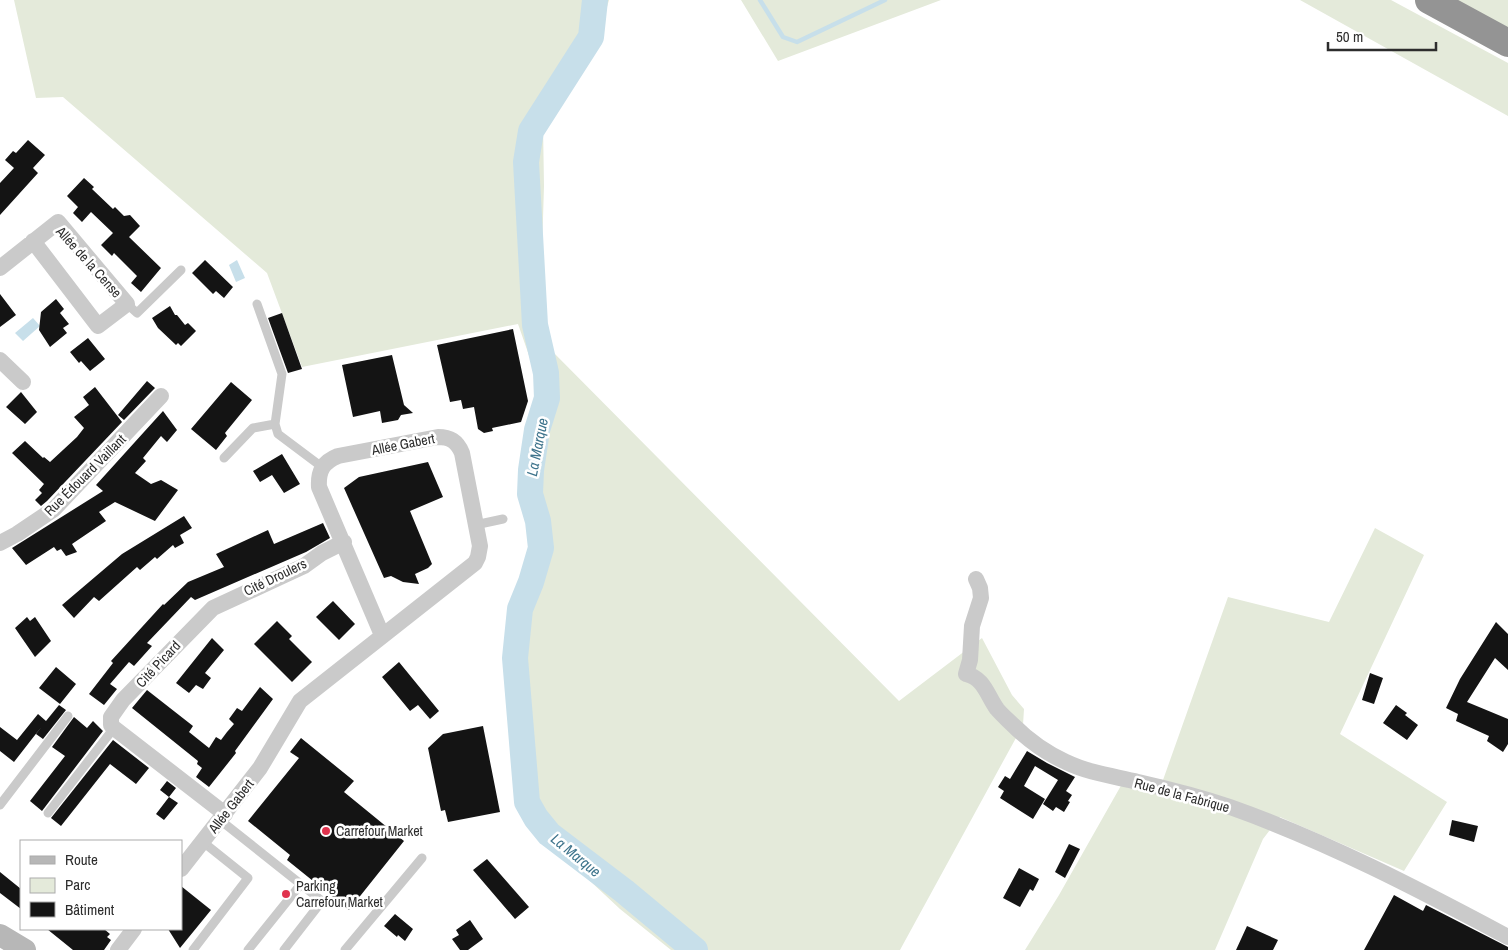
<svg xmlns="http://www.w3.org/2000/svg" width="1508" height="950" font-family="'Archivo Narrow',sans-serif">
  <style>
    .green { fill: #e4eada }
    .water { fill: #c7dfea }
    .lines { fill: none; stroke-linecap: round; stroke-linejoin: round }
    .stream { stroke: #c7dfea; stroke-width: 4.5 }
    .river { stroke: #c7dfea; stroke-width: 26 }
    .building { fill: #141414 }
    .lane { stroke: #cacaca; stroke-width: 9 }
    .street { stroke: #cacaca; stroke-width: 16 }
    .secondary { stroke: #b7b7b7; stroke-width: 22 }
    .highway { stroke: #949494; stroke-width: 28 }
    .poi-dot { fill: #e0334e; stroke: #fff; stroke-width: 2 }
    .labels { text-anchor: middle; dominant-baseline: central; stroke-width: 5; stroke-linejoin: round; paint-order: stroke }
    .street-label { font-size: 14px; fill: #2d2d2d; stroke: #fff }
    .poi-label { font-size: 14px; fill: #2d2d2d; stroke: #fff; text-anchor: start }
    .water-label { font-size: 15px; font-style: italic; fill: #3e748c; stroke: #fff }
  </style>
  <rect width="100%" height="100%" fill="#fff"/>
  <path class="green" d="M14,0H609L596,45L543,125L544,186L541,283L548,347L899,701L982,638L1012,695L1024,709L1023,725L900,950H671L620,909L527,822L516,766L509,621L528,574L534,545L524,460L539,384L518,324L302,367L267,273L63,97L36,98Z
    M741,0H941L778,61Z
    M1300,0H1391L1508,63V116Z
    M1457,0H1508V29Z
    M1375,528L1424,555L1340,734L1447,802L1404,871L1280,817L1263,839L1215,950H1025L1059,895L1127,775L1163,780L1228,597L1329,622Z"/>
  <path class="water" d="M237,260L245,278L236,282L229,265Z
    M33,318L40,326L23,341L15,333Z"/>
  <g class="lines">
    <path class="stream" d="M760,0L783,37L797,42L885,0"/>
    <path class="river" d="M595,0L591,37L531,131L526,162L535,325L546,373L547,398L537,430L531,470L530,494L538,521L541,548L531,582L520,609L515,658L527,802L536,818L549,834L624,891L695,950"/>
  </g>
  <path class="building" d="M28,140L45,155L33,168L38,173L0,215V183L14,168L5,160L13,151L16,153Z
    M84,178L94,187L92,189L113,209L115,207L124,216L130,215L140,226L129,237L161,268L141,292L131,283L137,276L114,253L112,256L101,245L113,233L91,212L82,222L73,213L78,207L67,196Z
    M205,260L233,287L224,298L216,291L213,294L192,273Z
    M0,294L16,315L0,327Z
    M56,299L64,309L60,313L69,324L63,328L67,333L50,347L39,330L41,312Z
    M170,306L175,315H177L185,325L188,323L196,331L181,346L178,343L176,345L158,328L152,318Z
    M282,313L302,369L288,373L268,318Z
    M513,329L528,401L521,422L492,428L493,431L484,433L478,429L474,407L463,409L461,400L450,402L437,345Z
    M88,338L105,359L90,371L81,361L79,363L70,352Z
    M392,355L404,405L413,413L401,415L398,420L382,423L380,411L353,417L342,365Z
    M147,381L155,388L124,420L118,415Z
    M231,382L252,400L225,433L227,436L216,450L191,429Z
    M95,387L122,422L47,501L41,506L35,500L42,493L39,490L44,484L12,453L25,441L43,458L44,457L50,462L77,437L84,428L74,417L89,405L83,397Z
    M21,392L37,412L25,424L6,407Z
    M163,411L177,430L167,442L161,436L143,458L146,461L135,473L151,484L161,480L178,490L155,521L115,502L99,512L106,521L72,544L77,552L66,556L61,549L57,551L54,547L26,565L12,548L103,491L96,485Z
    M282,454L300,484L284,493L272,475L260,482L253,471Z
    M428,462L443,497L410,511L432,564L428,568L415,574L419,584L403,582L391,576L384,578L344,488L359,477Z
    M184,516L192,528L180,535L184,543L175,548L173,545L157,559L155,557L140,570L137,567L99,601L94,597L74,618L62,605L122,554Z
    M323,523L330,538L306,552L195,600L191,597L147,643L152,646L134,666L129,662L110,684L117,689L104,705L89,694L113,663L111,661L163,604L164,605L188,582L224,567L216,554L268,530L274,544Z
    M333,601L355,624L339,640L316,617Z
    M27,617L30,621L35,617L51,641L35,657L15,628Z
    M277,621L292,636L289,639L312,662L292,682L254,644Z
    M1496,622L1508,634V670L1495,658L1467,702L1508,719V744L1503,752L1487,741L1489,736L1456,721L1458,714L1446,708L1460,679Z
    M212,638L224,650L205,673L211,678L203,689L196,685L189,693L176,683Z
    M399,662L439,711L430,719L418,705L410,711L382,677Z
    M56,667L76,684L60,704L39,688Z
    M1370,673L1383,678L1374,704L1362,700Z
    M260,687L273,699L235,751L236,753L209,787L196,777L202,768L197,764L198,761L132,708L147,690L193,726L189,732L209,748L216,737L221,740L227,732L234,724L229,719L237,708L242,711Z
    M59,705L66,710L43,739L36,734L42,726L14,762L0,751V727L17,740L38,714L46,721Z
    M1396,705L1407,713L1405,715L1418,725L1407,740L1383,723Z
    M74,717L87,728L93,721L103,731L42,811L30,801L65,756L52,747Z
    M483,726L500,812L448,822L445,810L441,811L428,748L443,734Z
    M301,738L354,781L344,792L404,841L349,910L287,860L290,855L248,821L299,758L290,752Z
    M113,740L149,768L136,784L110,764L61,826L51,818Z
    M1027,751L1047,763L1075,777L1066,791L1072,795L1068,801L1070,802L1064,812L1056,807L1053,811L1043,804L1058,780L1035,766L1024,786L1045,799L1033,819L1000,798L1004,791L998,787L1005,776L1010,779Z
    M167,781L176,788L169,797L160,790Z
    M169,797L178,803L164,820L156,814Z
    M1452,820L1478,826L1474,842L1449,835Z
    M1069,844L1080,849L1065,878L1055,872Z
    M487,859L529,907L515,919L473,870Z
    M1019,868L1039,879L1033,891L1030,889L1020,907L1003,898Z
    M0,872L21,889V909L0,893Z
    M181,886L211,910L180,948L168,929H181Z
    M1394,895L1423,911L1426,905L1508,947V950H1364Z
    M395,914L413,929L405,941L398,935L397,937L384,926Z
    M470,920L483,939L468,950H460L452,939L459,935L456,930Z
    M1247,926L1278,940L1273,950H1236Z
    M47,929H104L110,934L107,937L111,940L104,950H73Z"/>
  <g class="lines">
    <path class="lane" d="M127,304L137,313L181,270
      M257,304L282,374L275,424L278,434L322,467
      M224,458L253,428L275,424
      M475,525L503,519
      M0,805L68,716
      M48,813L114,728
      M220,820L322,901L284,950
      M193,950L248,878L203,842
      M248,950L301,884
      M345,950L422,858"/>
    <path class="street" d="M0,268L58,222L127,304L98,326L33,241
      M0,360L23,382
      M0,543L17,534L54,509L161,396
      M976,579L980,588L981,598L972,626L970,660L966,674C984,678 987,695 997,709C1002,715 1008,720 1013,725C1028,740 1046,753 1066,762C1089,773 1113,776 1138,782C1169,789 1200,797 1230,807C1326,841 1418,889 1508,937
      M225,814L114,728L111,725V717L123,700L213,608L304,566L322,553L344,542
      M181,869L260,768L300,701L475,563L478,557L480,546L462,453C457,441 450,437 438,437L338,456C323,462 318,471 319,487L382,635
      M118,950L134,929"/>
    <path class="secondary" d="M0,935L25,950"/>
    <path class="highway" d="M1429,0L1508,43"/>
  </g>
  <g class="poi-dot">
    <circle cx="326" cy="831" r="5"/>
    <circle cx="286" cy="894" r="5"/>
  </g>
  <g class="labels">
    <g class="street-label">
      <text transform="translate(89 262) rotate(48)">Allée de la Cense</text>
      <text transform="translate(403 444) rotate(-11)">Allée Gabert</text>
      <text transform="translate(85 475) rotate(-45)">Rue Édouard Vaillant</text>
      <text transform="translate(275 577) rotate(-26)">Cité Droulers</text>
      <text transform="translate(158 664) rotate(-47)">Cité Picard</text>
      <text transform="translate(1182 795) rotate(15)">Rue de la Fabrique</text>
      <text transform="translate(231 806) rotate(-52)">Allée Gabert</text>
    </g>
    <g class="poi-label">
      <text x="336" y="831">Carrefour Market</text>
      <text x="296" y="886">Parking<tspan x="296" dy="16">Carrefour Market</tspan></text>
    </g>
    <g class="water-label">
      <text transform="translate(537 447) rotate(-79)">La Marque</text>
      <text transform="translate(576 855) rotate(39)">La Marque</text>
    </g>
  </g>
  <rect x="20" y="840" width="162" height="90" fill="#ffffff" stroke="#ababab"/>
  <rect x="30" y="856" width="25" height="8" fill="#b7b7b7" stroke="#ababab"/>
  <text x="65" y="865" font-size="15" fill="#2d2d2d">Route</text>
  <rect x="30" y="878" width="25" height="15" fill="#e4eada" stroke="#ababab"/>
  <text x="65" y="890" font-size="15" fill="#2d2d2d">Parc</text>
  <rect x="30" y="902" width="25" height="15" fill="#141414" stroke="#ababab"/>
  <text x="65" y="915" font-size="15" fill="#2d2d2d">Bâtiment</text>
  <path d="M1328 42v8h108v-8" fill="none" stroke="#2d2d2d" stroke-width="2.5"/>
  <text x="1336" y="42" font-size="15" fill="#2d2d2d" stroke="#ffffff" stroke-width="4" paint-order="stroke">50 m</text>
</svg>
